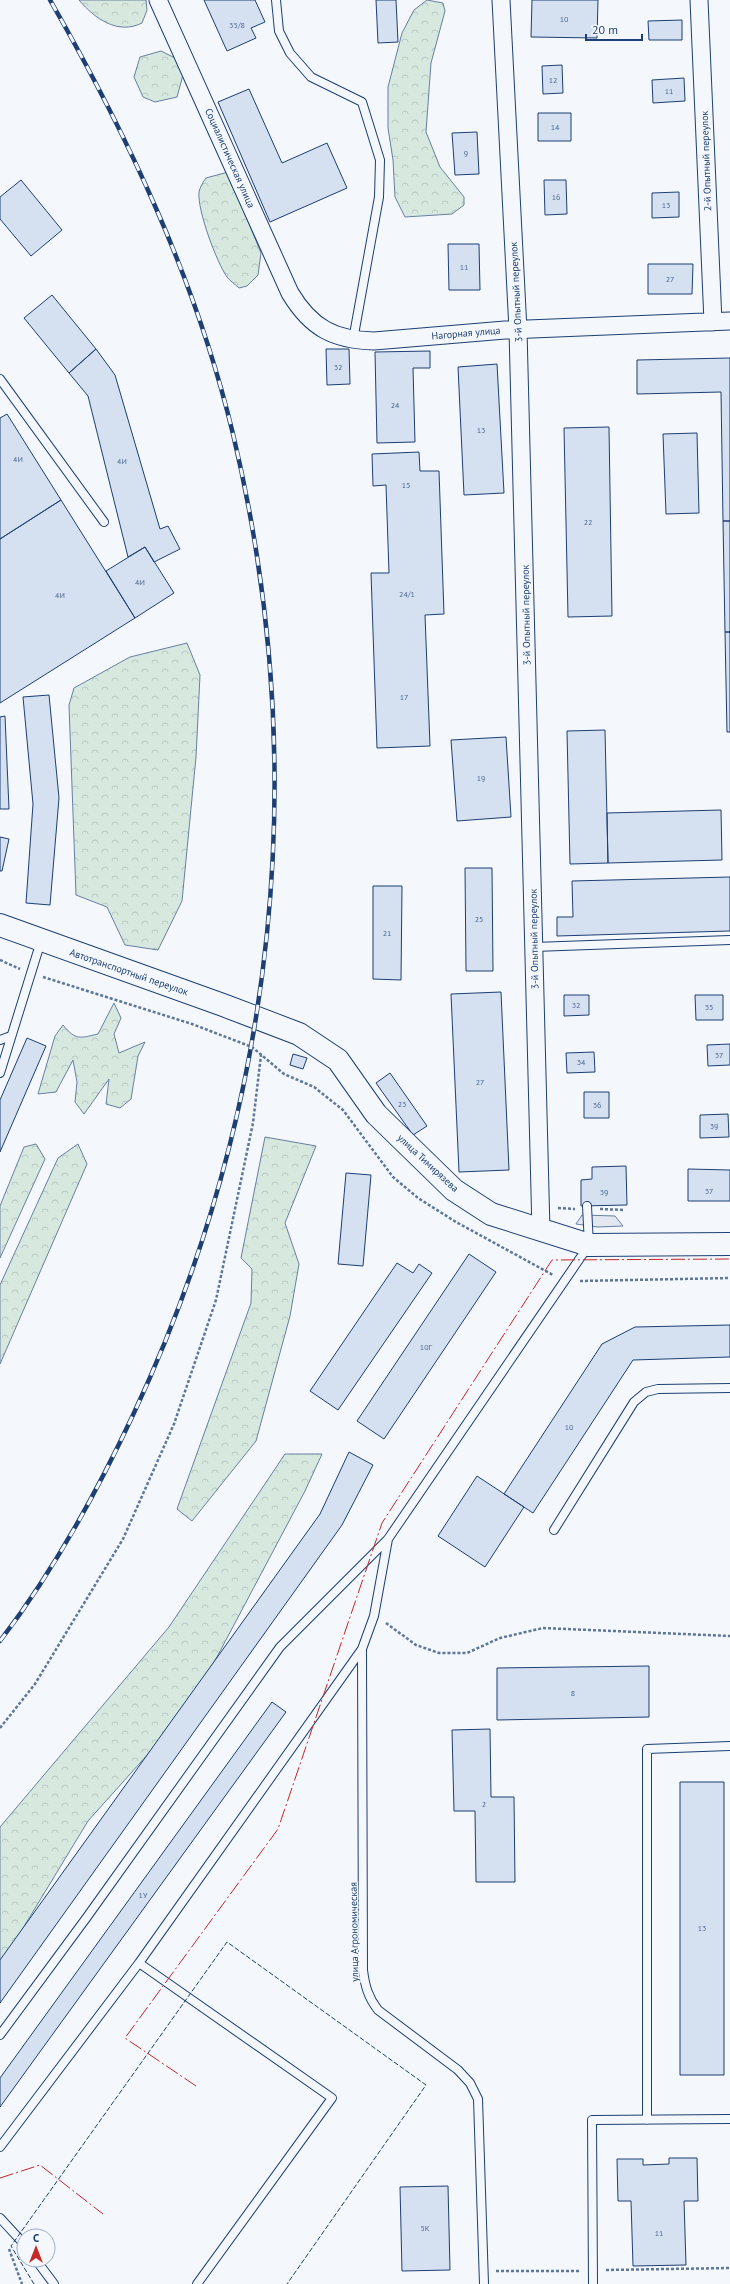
<svg xmlns="http://www.w3.org/2000/svg" width="730" height="2284" font-family="'PT Sans',sans-serif">
  <style>
    .forest { fill: url(#forest-crowns); stroke: #687fa3 }
    .parking { fill: #e3e8f0; stroke: #687fa3 }
    .building { fill: #d5e0f0; stroke: #1d3f73 }
    .lines { fill: none; stroke-linecap: round; stroke-linejoin: round }
    .lane-casing { stroke: #1d3f73; stroke-width: 10 }
    .street-casing { stroke: #1d3f73; stroke-width: 19 }
    .secondary-casing { stroke: #1d3f73; stroke-width: 24 }
    .path { stroke: #5e769c; stroke-width: 2.5; stroke-dasharray: 3 2; stroke-linecap: butt }
    .lane { stroke: #f4f7fb; stroke-width: 8 }
    .street { stroke: #f4f7fb; stroke-width: 17 }
    .secondary { stroke: #f4f7fb; stroke-width: 22 }
    .rail-casing { stroke: #1d3f73; stroke-width: 4.5 }
    .rail { stroke: #f4f7fb; stroke-width: 3; stroke-dasharray: 9; stroke-linecap: butt }
    .fence { stroke: #1d3f73; stroke-width: 1; stroke-dasharray: 5 2; stroke-linecap: butt }
    .power { stroke: #c62828; stroke-width: 1; stroke-dasharray: 14 3 2 3; stroke-linecap: butt }
    .labels { text-anchor: middle; dominant-baseline: central; stroke-width: 3; stroke-linejoin: round; paint-order: stroke }
    .number-label { font-size: 8px; fill: #4b6792 }
    .street-label { font-size: 10px; fill: #1d3f73; stroke: #f4f7fb }
  </style>
  <defs>
    <pattern id="forest-crowns" width="20" height="18" patternUnits="userSpaceOnUse"><rect width="20" height="18" fill="#d7e8df"/><path d="M2 6a3 3 0 1 1 6 0M12 15a3 3 0 1 1 6 0" fill="none" stroke="#b8c8c3"/></pattern>
  </defs>
  <rect width="100%" height="100%" fill="#f4f7fb"/>
  <path class="forest" d="M79,0H146L147,10L142,23C118,35 95,19 79,0Z
    M427,0L443,3L445,11L431,63L426,132L440,167L464,197V205L452,214L405,217L395,197L393,160L388,128V87L402,33L414,10Z
    M161,51L175,58L183,75L177,97L155,102L143,97L134,77L140,57Z
    M228,172L261,253L258,275L247,286L239,288C235,284 230,281 227,277C217,263 197,210 199,192C200,187 203,182 206,178Z
    M187,643L200,675L196,757L182,901L158,950L125,945L107,907L76,895L69,705L74,688L130,657Z
    M114,1003L121,1018L114,1034L119,1053L145,1042L138,1056L131,1099L120,1108L106,1104L109,1079L84,1114L75,1102L77,1082L73,1060L56,1092L38,1094L55,1036L63,1025C76,1041 80,1038 98,1034Z
    M265,1137L316,1146L285,1223L299,1264L290,1316L256,1441L192,1521L177,1509L251,1303L252,1269L241,1258Z
    M36,1144L45,1159L0,1258V1206L24,1147Z
    M78,1144L87,1164L0,1364V1285L58,1158Z
    M285,1454H322L305,1491L218,1655L183,1715L88,1821L0,1966V1827L169,1627Z"/>
  <path class="parking" d="M582,1215L615,1216L623,1226L598,1227L576,1224Z"/>
  <path class="building" d="M204,0H255L265,22L251,28L256,38L227,51Z
    M376,0H396L398,42L378,43Z
    M532,0H598L597,38L531,37Z
    M682,20V40H649L648,21Z
    M562,65L563,93L543,94L542,66Z
    M684,78L685,101L653,103L652,80Z
    M249,89L282,163L327,143L347,188L270,222L218,102Z
    M538,113H571V141H538Z
    M477,132L479,174L455,175L452,133Z
    M21,180L62,230L31,256L0,219V197Z
    M544,180H566L567,214L545,215Z
    M679,192V217L652,218V193Z
    M448,244H479L480,290H449Z
    M648,264H693L692,294H648Z
    M52,295L96,349L69,373L24,318Z
    M96,349L115,375L160,529L168,526L180,549L154,562L145,547L128,557L88,396L69,373Z
    M326,349H349L350,384L327,385Z
    M430,351V368H413L415,442L377,443L375,352Z
    M730,358V521H723L721,392L637,394V360Z
    M497,364L504,493L464,495L458,367Z
    M7,414L61,500L0,539V418Z
    M609,427L612,616L568,617L564,428Z
    M697,433L699,513L666,514L663,434Z
    M419,452L420,471H439L444,614L425,615L430,746L377,748L371,573H389L386,485L373,486L372,454Z
    M61,500L135,618L0,703V539Z
    M723,521H730V632H725Z
    M145,547L174,593L135,618L106,571Z
    M725,632H730V732H727Z
    M49,695L59,798L50,905L26,903L33,804L23,697Z
    M5,716L9,809H0V717Z
    M605,730L608,863L570,864L567,731Z
    M506,737L511,817L457,821L451,740Z
    M721,810L722,860L608,863L607,813Z
    M0,837L9,839L2,871H0Z
    M465,868H492L493,971H466Z
    M730,877V931L557,936V917H573L572,881Z
    M373,886H402L401,980L373,979Z
    M501,992L509,1170L459,1172L451,994Z
    M564,995H589V1015L564,1016Z
    M695,995H723V1020H696Z
    M27,1038L46,1046L0,1152V1100Z
    M730,1044V1065L708,1066L707,1045Z
    M594,1052L595,1072L567,1073L566,1053Z
    M293,1054L307,1058L303,1069L290,1065Z
    M390,1073L427,1126L413,1135L376,1083Z
    M584,1092H609V1118H584Z
    M728,1114L729,1137L700,1138V1115Z
    M626,1166L627,1205L581,1206V1180L592,1179V1167Z
    M688,1169L730,1170V1201H688Z
    M346,1173L371,1175L363,1266L338,1264Z
    M469,1254L496,1272L384,1439L357,1421Z
    M397,1263L413,1273L419,1264L432,1273L338,1410L310,1391Z
    M730,1325V1357L633,1360L533,1513L504,1494L602,1344L635,1327Z
    M349,1452L373,1465L342,1525L0,2003V1960L320,1514Z
    M477,1476L524,1507L485,1567L438,1536Z
    M649,1666V1717L497,1720V1668Z
    M272,1702L286,1712L0,2107V2078Z
    M490,1729L491,1797H514L515,1882H476L475,1811H454L452,1730Z
    M680,1782H724V2075H680Z
    M669,2158H697L698,2201H684L686,2265L633,2266L631,2201H618L617,2159H643V2165L669,2164Z
    M448,2186L450,2270L402,2271L400,2187Z"/>
  <g class="lines">
    <g class="lane-casing">
      <path id="lane" d="M276,0L279,31L290,53L311,77L362,102L380,160L379,197L353,340
        M0,379L104,522
        M534,947L730,940
        M0,1040L11,1036
        M0,1073L41,941
        M554,1530L634,1402L646,1392L658,1389L730,1388
        M362,1649L363,1970C365,1986 368,1997 378,2010L458,2070L470,2083L478,2099L484,2284
        M139,1963L332,2098L197,2284
        M0,2035L87,1917L280,1647L388,1539L589,1245L587,1206
        M647,2120V1749L730,1746
        M0,2147L139,1963L362,1649L374,1616L388,1539
        M0,2218L24,2244
        M36,2260L54,2284
        M593,2284L592,2120L730,2119"/>
    </g>
    <g class="street-casing">
      <path id="street" d="M158,0L290,293C311,328 334,340 374,341L505,330L730,321
        M501,0L518,330L541,1231
        M699,0L713,322"/>
    </g>
    <g class="secondary-casing">
      <path id="secondary" d="M0,925L223,1005L299,1034L338,1060L376,1114L454,1190L491,1214L589,1245L730,1244"/>
    </g>
    <path class="path" d="M0,960L20,969
      M43,977L192,1024L252,1047L284,1074L314,1087L343,1110L393,1177L418,1198L456,1222L553,1275
      M558,1208L575,1209
      M600,1209L625,1210
      M580,1281L730,1278
      M386,1623L416,1645L439,1653H467L500,1638L543,1628L730,1636
      M0,1728L35,1684L123,1539L174,1424L216,1300L253,1123L261,1055
      M9,2249L22,2284
      M606,2270L730,2268
      M496,2271H581"/>
    <use href="#lane" class="lane"/>
    <use href="#street" class="street"/>
    <use href="#secondary" class="secondary"/>
    <g class="rail-casing">
      <path id="rail" d="M0,1641C53,1572 96,1494 133,1415C278,1106 312,766 233,434C196,280 128,136 50,0"/>
    </g>
    <use href="#rail" class="rail"/>
    <path class="fence" d="M34,2284L11,2246L227,1942L426,2085L287,2284"/>
    <path class="power" d="M196,2086L125,2038L278,1829L382,1523L552,1260L730,1259
      M0,2178L40,2165L103,2214"/>
  </g>
  <g class="labels">
    <g class="number-label">
      <text x="564" y="19">10</text>
      <text x="237" y="25">35/8</text>
      <text x="553" y="80">12</text>
      <text x="669" y="91">11</text>
      <text x="555" y="127">14</text>
      <text x="466" y="153">9</text>
      <text x="556" y="197">16</text>
      <text x="666" y="205">13</text>
      <text x="464" y="267">11</text>
      <text x="670" y="279">27</text>
      <text x="338" y="367">32</text>
      <text x="395" y="405">24</text>
      <text x="481" y="430">13</text>
      <text x="18" y="459">4И</text>
      <text x="122" y="461">4И</text>
      <text x="406" y="485">15</text>
      <text x="588" y="522">22</text>
      <text x="140" y="582">4И</text>
      <text x="407" y="594">24/1</text>
      <text x="60" y="595">4И</text>
      <text x="404" y="697">17</text>
      <text x="481" y="778">19</text>
      <text x="479" y="919">25</text>
      <text x="387" y="933">21</text>
      <text x="576" y="1005">32</text>
      <text x="709" y="1007">35</text>
      <text x="719" y="1055">37</text>
      <text x="581" y="1062">34</text>
      <text x="480" y="1082">27</text>
      <text x="402" y="1104">23</text>
      <text x="597" y="1105">36</text>
      <text x="714" y="1126">39</text>
      <text x="709" y="1191">37</text>
      <text x="604" y="1192">39</text>
      <text x="426" y="1347">10Г</text>
      <text x="569" y="1427">10</text>
      <text x="573" y="1693">8</text>
      <text x="484" y="1804">2</text>
      <text x="143" y="1895">1У</text>
      <text x="702" y="1928">13</text>
      <text x="425" y="2228">5К</text>
      <text x="659" y="2233">11</text>
    </g>
    <g class="street-label">
      <text transform="translate(230 158) rotate(66)">Социалистическая улица</text>
      <text transform="translate(706 161) rotate(-92)">2-й Опытный переулок</text>
      <text transform="translate(516 292) rotate(-93)">3-й Опытный переулок</text>
      <text transform="translate(466 333) rotate(-5)">Нагорная улица</text>
      <text transform="translate(526 615) rotate(-91)">3-й Опытный переулок</text>
      <text transform="translate(534 939) rotate(-91)">3-й Опытный переулок</text>
      <text transform="translate(129 972) rotate(19)">Автотранспортный переулок</text>
      <text transform="translate(428 1163) rotate(43)">улица Тимирязева</text>
      <text transform="translate(354 1932) rotate(-91)">улица Агрономическая</text>
    </g>
  </g>
  <g transform="translate(36 2248)"><circle r="19" fill="#f4f7fb" stroke="#9eadc5"/>
  <path d="M0-3L7 15L0 10L-7 15Z" fill="#c62828"/>
  <text y="-6" font-size="11" font-weight="bold" text-anchor="middle" fill="#1d3f73">С</text>
  </g>
  <path d="M586 34v6h56v-6" fill="none" stroke="#1d3f73" stroke-width="2"/>
  <text x="592" y="34" font-size="12" fill="#1d3f73" stroke="#f4f7fb" stroke-width="3" paint-order="stroke">20 m</text>
</svg>
